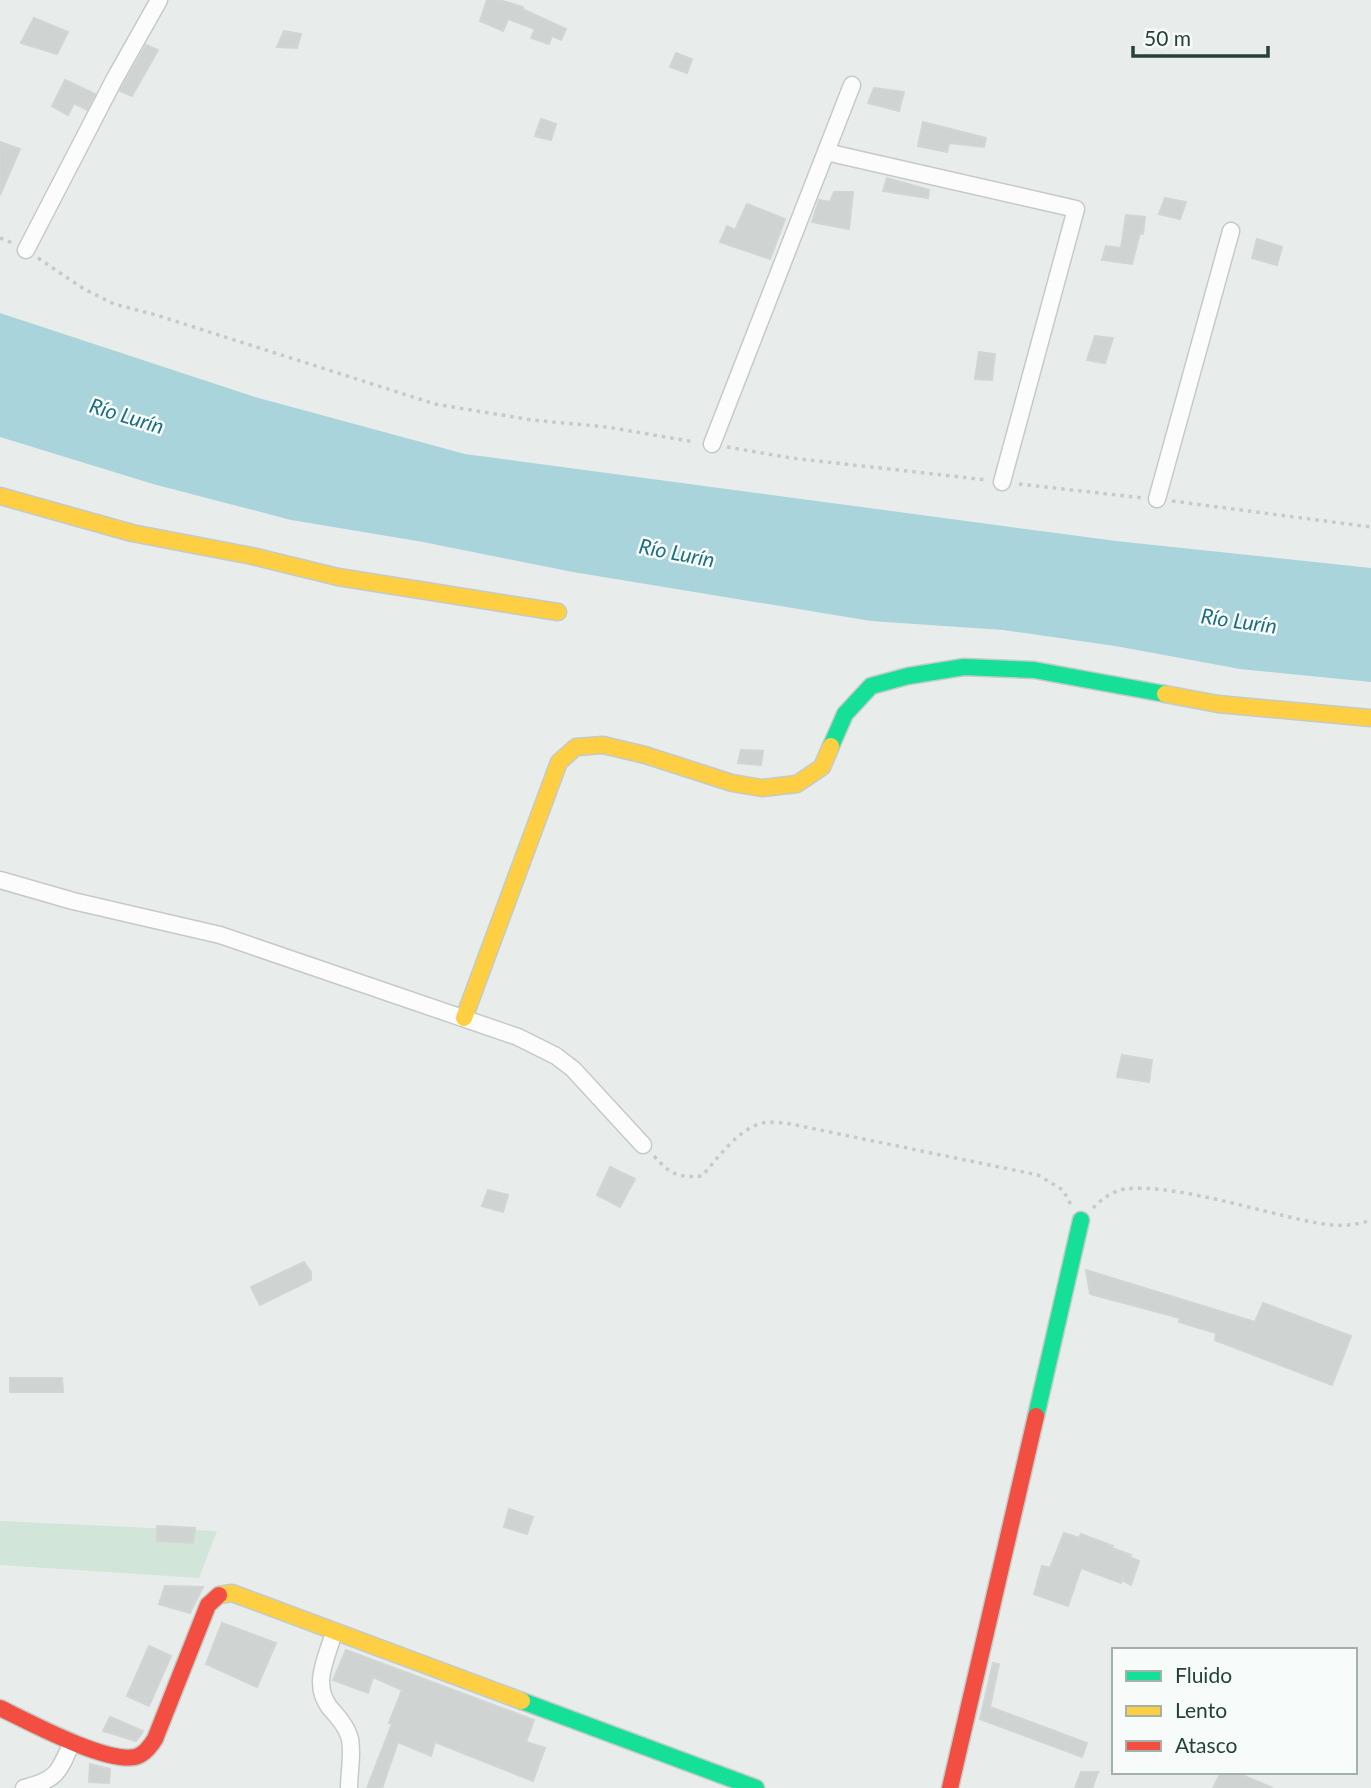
<svg xmlns="http://www.w3.org/2000/svg" width="1371" height="1788" font-family="Lato,sans-serif">
  <style>
    .green { fill: #d1e6d8 }
    .water { fill: #a9d4db }
    .building { fill: #cfd4d2; stroke: #d1d6d4; stroke-width: 2 }
    .lines { fill: none; stroke-linecap: round; stroke-linejoin: round }
    .street-casing { stroke: #c5cac8; stroke-width: 19 }
    .fast-casing { stroke: #c3cbc8; stroke-width: 19 }
    .slow-casing { stroke: #c3cbc8; stroke-width: 19 }
    .jam-casing { stroke: #c3cbc8; stroke-width: 19 }
    .path { stroke: #c3ccca; stroke-width: 3.5; stroke-dasharray: 3.5 5; stroke-linecap: butt }
    .street { stroke: #fcfcfc; stroke-width: 16 }
    .fast { stroke: #16e098; stroke-width: 16 }
    .slow { stroke: #ffcf43; stroke-width: 16 }
    .jam { stroke: #f24e42; stroke-width: 16 }
    .labels { text-anchor: middle; dominant-baseline: central; stroke-width: 5; stroke-linejoin: round; paint-order: stroke }
    .water-label { font-size: 21px; font-style: italic; fill: #1c6f80; stroke: #f7fbf9 }
  </style>
  <rect width="100%" height="100%" fill="#e8edeb"/>
  <path class="green" d="M0,1521L217,1531L199,1578L0,1565Z"/>
  <path class="water" d="M0,313L255,397L465,454L1116,541L1371,568V682L1240,669L1115,646L1003,630L871,621L573,572L423,542L291,520L153,484L0,437Z"/>
  <path class="building" d="M487,0H499L523,7L522,9L566,29L561,40L552,36L549,44L531,38L535,29L508,19L503,31L480,21Z
    M34,18L68,32L57,54L21,43Z
    M284,31L301,34L297,48L277,47Z
    M146,45L158,50L132,96L120,91Z
    M676,53L692,59L687,73L670,67Z
    M65,80L95,94L87,110L74,103L68,115L52,106Z
    M874,88L904,92L899,111L868,103Z
    M541,119L556,124L551,140L535,136Z
    M923,122L986,138L984,147L949,143L947,152L918,146Z
    M0,142L20,149L0,195Z
    M887,178L929,190L928,198L883,191Z
    M834,192H853L849,229L812,222L819,200L830,202Z
    M1165,198L1186,202L1180,219L1159,214Z
    M747,204L785,219L770,259L720,242L727,226L735,230Z
    M1126,215L1145,217L1143,234L1140,233L1132,264L1102,260L1106,246L1121,248Z
    M1257,239L1282,247L1277,265L1252,258Z
    M1095,336L1113,338L1105,363L1087,360Z
    M979,352L995,354L992,380L975,379Z
    M741,750L763,751L761,765L738,763Z
    M1122,1055L1152,1060L1149,1082L1117,1077Z
    M610,1167L635,1179L620,1207L597,1195Z
    M488,1190L508,1195L503,1212L482,1206Z
    M304,1262L311,1272V1280L260,1305L251,1287Z
    M1086,1270L1255,1322L1263,1303L1351,1336L1332,1385L1215,1340L1216,1333L1179,1322L1180,1318L1090,1294Z
    M10,1378H62L63,1392H10Z
    M509,1509L533,1517L527,1534L504,1527Z
    M157,1526L195,1528L193,1543L157,1541Z
    M1064,1533L1079,1538L1081,1534L1113,1546L1112,1548L1131,1555L1129,1557L1139,1561L1131,1585L1122,1580L1121,1583L1081,1568L1068,1606L1034,1594L1042,1566L1050,1568Z
    M165,1586L203,1587L190,1613L159,1604Z
    M222,1623L276,1643L257,1687L206,1664Z
    M149,1646L171,1656L149,1706L127,1696Z
    M346,1650L534,1720L526,1742L545,1748L533,1781L435,1742L431,1756L398,1742L382,1788H367L392,1724L389,1723L402,1690L373,1677L368,1693L333,1680Z
    M993,1663L999,1664L990,1707L1087,1743L1082,1757L980,1719Z
    M110,1717L143,1731L142,1733L136,1741L103,1731Z
    M90,1764L110,1769L109,1783L89,1782Z
    M1081,1772H1098L1092,1788H1075Z
    M1221,1772H1235L1273,1788H1213Z"/>
  <g class="lines">
    <g class="street-casing">
      <path id="street" d="M826,152L1076,209L1002,482
        M26,250L114,80L159,0
        M712,444L852,85
        M1157,499L1231,231
        M0,880L73,901L220,935L518,1037L556,1056L573,1069L643,1145
        M334,1632C327,1658 311,1684 330,1708C338,1717 347,1727 350,1739C353,1756 349,1772 349,1788
        M24,1788C57,1780 59,1772 72,1742"/>
    </g>
    <g class="fast-casing">
      <path id="fast" d="M831,746L845,714L871,686L908,676L964,667L1034,670L1165,694
        M1036,1416L1081,1220
        M522,1701L756,1788"/>
    </g>
    <g class="slow-casing">
      <path id="slow" d="M0,496L132,533L252,556L338,577L558,612
        M1165,694L1218,704L1371,718
        M464,1018L559,762L576,747L603,745L645,755L732,783L762,788L797,784L822,767L831,746
        M219,1595L232,1593L522,1701"/>
    </g>
    <g class="jam-casing">
      <path id="jam" d="M0,1708C29,1722 105,1763 135,1757C144,1755 150,1747 155,1739L208,1605L219,1595
        M950,1788L1036,1416"/>
    </g>
    <path class="path" d="M0,238L13,243
      M38,258L84,289L114,304L156,315L435,404L532,420L607,427L695,442
      M727,447L791,458L987,480
      M1019,484L1143,498
      M1172,501L1371,527
      M654,1156C670,1174 678,1178 702,1176C719,1157 741,1124 769,1122C776,1122 784,1123 791,1124L1038,1175L1063,1190L1071,1205
      M1093,1208C1102,1199 1112,1191 1125,1189C1166,1184 1239,1205 1281,1215C1311,1222 1341,1231 1371,1220"/>
    <use href="#street" class="street"/>
    <use href="#fast" class="fast"/>
    <use href="#slow" class="slow"/>
    <use href="#jam" class="jam"/>
  </g>
  <g class="labels">
    <g class="water-label">
      <text transform="translate(127 415) rotate(17)">Río Lurín</text>
      <text transform="translate(677 552) rotate(11)">Río Lurín</text>
      <text transform="translate(1239 620) rotate(8)">Río Lurín</text>
    </g>
  </g>
  <rect x="1112" y="1648" width="245" height="126" fill="#f7fbf9" stroke="#a3b1ad" stroke-width="2"/>
  <rect x="1126" y="1671" width="35" height="10" fill="#16e098" stroke="#a3b1ad" stroke-width="2"/>
  <text x="1175" y="1683" font-size="21" fill="#24423a">Fluido</text>
  <rect x="1126" y="1706" width="35" height="10" fill="#ffcf43" stroke="#a3b1ad" stroke-width="2"/>
  <text x="1175" y="1718" font-size="21" fill="#24423a">Lento</text>
  <rect x="1126" y="1741" width="35" height="10" fill="#f24e42" stroke="#a3b1ad" stroke-width="2"/>
  <text x="1175" y="1753" font-size="21" fill="#24423a">Atasco</text>
  <path d="M1133 46v10h135v-10" fill="none" stroke="#24423a" stroke-width="3.5"/>
  <text x="1144" y="46" font-size="21" fill="#24423a" stroke="#f7fbf9" stroke-width="5" paint-order="stroke">50 m</text>
</svg>
